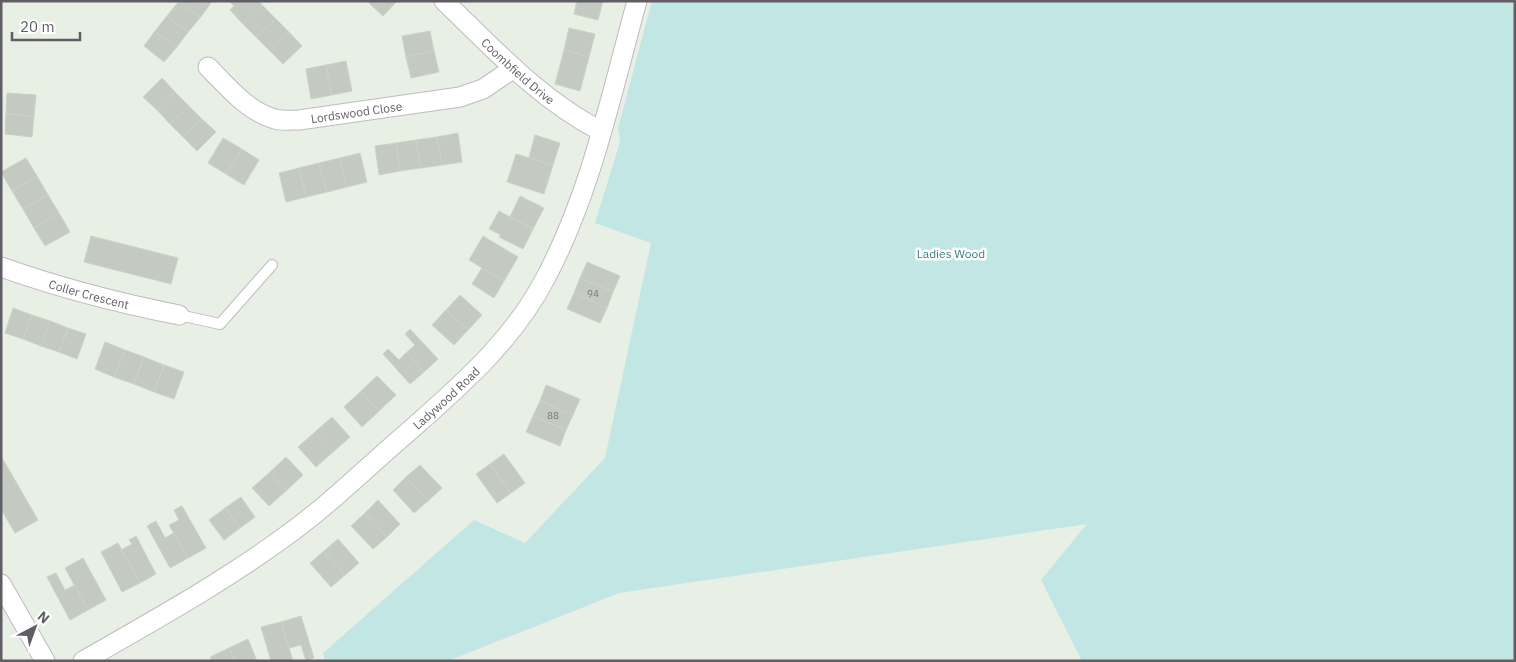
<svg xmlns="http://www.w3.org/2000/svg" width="1516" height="662" font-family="'IBM Plex Sans',sans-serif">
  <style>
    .green { fill: #c2e6e4 }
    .building { fill: #c4cac1; stroke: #cad4c3 }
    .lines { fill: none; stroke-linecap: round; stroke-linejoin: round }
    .service-casing { stroke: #bebac1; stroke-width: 12 }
    .minor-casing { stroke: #bebac1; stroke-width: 21 }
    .service { stroke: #fff; stroke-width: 10 }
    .minor { stroke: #fff; stroke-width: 19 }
    .labels { text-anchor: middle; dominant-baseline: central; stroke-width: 5; stroke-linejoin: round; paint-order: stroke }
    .number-label { font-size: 10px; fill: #7a787c }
    .street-label { font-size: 12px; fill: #615d65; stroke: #fff }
    .park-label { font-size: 12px; fill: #337e7c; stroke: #fff }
  </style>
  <rect width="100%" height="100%" fill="#e8efe5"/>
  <path class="green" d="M652,1H1515V661H1082L1041,580L1087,524L619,593L448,661H325L323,653L474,520L525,543L605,458L651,243L595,223L620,142L618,128Z"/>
  <path class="building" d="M179,1H209L211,3L200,18Z
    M179,1L200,18L188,32L167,16Z
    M229,1H259L262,5L243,24L230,10L234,6Z
    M371,1H397L383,16L369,3Z
    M577,1H603L598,20L574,14Z
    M262,5L276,19L256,37L243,24Z
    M167,16L188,32L176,48L155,31Z
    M276,19L289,32L270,51L256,37Z
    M569,28L595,34L589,57L564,50Z
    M155,31L176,48L164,62L144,46Z
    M430,31L434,51L406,57L402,36Z
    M289,32L302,46L283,64L270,51Z
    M564,50L589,57L580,91L555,84Z
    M434,51L439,72L411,78L406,57Z
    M346,61L352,91L332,95L326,65Z
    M326,65L332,95L311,99L306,69Z
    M162,78L175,92L157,110L143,97Z
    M175,92L189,106L170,124L157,110Z
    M7,93L36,95L34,116L6,114Z
    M189,106L202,119L183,137L170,124Z
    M6,114L34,116L32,137L5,134Z
    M202,119L216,132L197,151L183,137Z
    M458,133L462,162L442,165L437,137Z
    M535,135L560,143L553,165L529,158Z
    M437,137L442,165L421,168L416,140Z
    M223,138L242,149L226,174L208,163Z
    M416,140L421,168L400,171L396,143Z
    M396,143L400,171L379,175L375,146Z
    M242,149L259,160L244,185L226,174Z
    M360,153L367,182L347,187L340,158Z
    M516,154L553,165L544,194L507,182Z
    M26,158L37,176L12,191L1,172Z
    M340,158L347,187L327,192L319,163Z
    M319,163L327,192L306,197L299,168Z
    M299,168L306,197L286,202L279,173Z
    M37,176L48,195L23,209L12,191Z
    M48,195L59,213L34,228L23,209Z
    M520,196L544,208L533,229L510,217Z
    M499,211L533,229L523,249L499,237L501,235L489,229Z
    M59,213L70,232L45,246L34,228Z
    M91,236L178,258L171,284L84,262Z
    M483,236L518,257L504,281L469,260Z
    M587,262L620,276L613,292L580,278Z
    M482,268L504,281L494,298L472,284Z
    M580,278L613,292L607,308L574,293Z
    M574,293L607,308L600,323L567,309Z
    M460,295L482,315L468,330L446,310Z
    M13,308L32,315L23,339L5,333Z
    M446,310L468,330L454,345L432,325Z
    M32,315L50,321L41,346L23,339Z
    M50,321L68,328L59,352L41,346Z
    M68,328L86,334L77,359L59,352Z
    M410,329L438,359L424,372L407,352L415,345L405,334Z
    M105,342L125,350L114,377L95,369Z
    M388,349L399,360L407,352L424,372L410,384L383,354Z
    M125,350L144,357L134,384L114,377Z
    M144,357L164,365L154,392L134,384Z
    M164,365L184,372L174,399L154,392Z
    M377,376L396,395L379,411L361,391Z
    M546,385L580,399L573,415L540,401Z
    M361,391L379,411L362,427L344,407Z
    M540,401L573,415L566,430L533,416Z
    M533,416L566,430L560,446L526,432Z
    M332,417L350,437L333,452L315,432Z
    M315,432L333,452L316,467L298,447Z
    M504,454L525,483L511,493L490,464Z
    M1,456L38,520L15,533L1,509Z
    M286,457L303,475L286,491L269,473Z
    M490,464L511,493L497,503L476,474Z
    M420,465L442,488L428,501L406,477Z
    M269,473L286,491L269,506L252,488Z
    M406,477L428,501L414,513L393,490Z
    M241,497L255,517L240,528L225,508Z
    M378,500L400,524L387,537L365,513Z
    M182,506L206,548L188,558L169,525L179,520L174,510Z
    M225,508L240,528L224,540L209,520Z
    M365,513L387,537L373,549L351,526Z
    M156,521L165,538L174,533L188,558L170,568L147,526Z
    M136,536L156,574L140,583L121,550L132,544L129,540Z
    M338,539L359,563L345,575L324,551Z
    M118,543L140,583L122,592L101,552Z
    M324,551L345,575L331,587L310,563Z
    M83,558L106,600L88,610L65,568Z
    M56,573L65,590L75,585L88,610L70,620L47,577Z
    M301,616L314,658L306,661L301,645L289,648L281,622Z
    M281,622L293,661H271L261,627Z
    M248,639L257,661H235L229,648Z
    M229,648L235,661H212L210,657Z"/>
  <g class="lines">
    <g class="service-casing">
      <path id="service" d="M179,315L220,324L272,265"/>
    </g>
    <g class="minor-casing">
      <g id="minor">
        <path id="s1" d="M444,1C493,48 540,100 601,131"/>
        <path id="s2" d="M208,67C227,86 248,112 275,119C282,121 291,120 299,120L460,97L483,89L514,68"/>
        <path id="s3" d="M1,267C60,288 118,303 179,315"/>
        <path d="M1,584L45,661"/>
        <path id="s4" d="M83,661C151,622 220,584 283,538C327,507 366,468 407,433C459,387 512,342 545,279C591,193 611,95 637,1"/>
      </g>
    </g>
    <use href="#service" class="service"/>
    <use href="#minor" class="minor"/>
  </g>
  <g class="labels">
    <g class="number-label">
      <text x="593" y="293">94</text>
      <text x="553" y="415">88</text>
    </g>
    <g class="street-label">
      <text stroke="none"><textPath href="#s1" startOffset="102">Coombfield Drive</textPath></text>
      <text stroke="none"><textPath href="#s2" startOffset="168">Lordswood Close</textPath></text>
      <text stroke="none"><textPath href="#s3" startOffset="92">Coller Crescent</textPath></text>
      <text stroke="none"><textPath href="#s4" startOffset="450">Ladywood Road</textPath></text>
    </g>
    <g class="park-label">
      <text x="951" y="253">Ladies Wood</text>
    </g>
  </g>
  <rect width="1516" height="662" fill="none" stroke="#615d65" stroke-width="5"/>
  <g transform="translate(35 627) rotate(41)" stroke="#ffffff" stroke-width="4" paint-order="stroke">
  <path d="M0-4L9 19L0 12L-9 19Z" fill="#615d65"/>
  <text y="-8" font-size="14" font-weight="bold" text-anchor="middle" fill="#615d65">N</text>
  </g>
  <path d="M12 32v8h68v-8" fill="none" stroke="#615d65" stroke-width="2.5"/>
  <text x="20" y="32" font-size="15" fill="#615d65" stroke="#ffffff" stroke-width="4" paint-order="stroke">20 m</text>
</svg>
